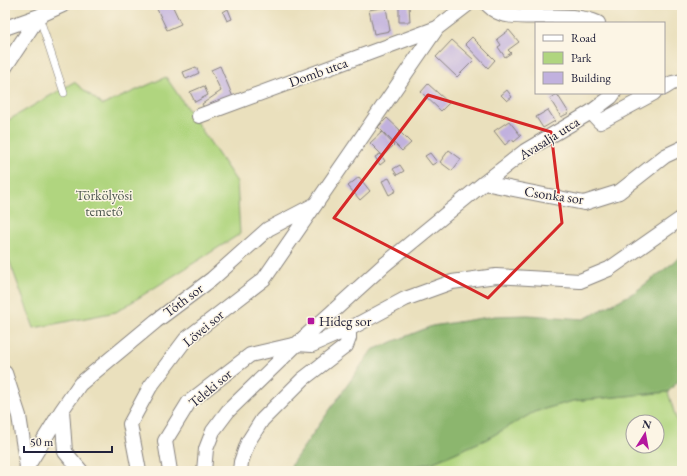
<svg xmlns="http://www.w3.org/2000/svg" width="687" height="476" font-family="'EB Garamond',serif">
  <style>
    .green { fill: #b0d57f; stroke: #697c5d; fill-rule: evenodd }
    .forest { fill: #8cb66e; stroke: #576c54 }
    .building { fill: #c1b1de }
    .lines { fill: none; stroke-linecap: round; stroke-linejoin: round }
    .service-casing { stroke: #86817c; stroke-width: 8 }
    .minor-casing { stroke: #86817c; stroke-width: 16 }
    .service { stroke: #fff; stroke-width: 7 }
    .minor { stroke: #fff; stroke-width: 14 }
    .marked { fill: none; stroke: #d62828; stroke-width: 3; stroke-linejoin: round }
    .poi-dot { fill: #b5179e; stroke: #fcf5e5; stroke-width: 1.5 }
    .labels { text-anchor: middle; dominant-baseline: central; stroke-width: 3; stroke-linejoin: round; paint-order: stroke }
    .street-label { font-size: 14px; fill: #22223b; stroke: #fcf5e5 }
    .park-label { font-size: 14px; fill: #4d584f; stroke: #fcf5e5 }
    .poi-label { font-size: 14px; fill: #22223b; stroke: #fcf5e5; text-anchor: start }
  </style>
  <rect width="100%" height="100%" fill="#fcf5e5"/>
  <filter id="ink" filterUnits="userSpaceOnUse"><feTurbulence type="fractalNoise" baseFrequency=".025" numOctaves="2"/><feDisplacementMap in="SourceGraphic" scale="8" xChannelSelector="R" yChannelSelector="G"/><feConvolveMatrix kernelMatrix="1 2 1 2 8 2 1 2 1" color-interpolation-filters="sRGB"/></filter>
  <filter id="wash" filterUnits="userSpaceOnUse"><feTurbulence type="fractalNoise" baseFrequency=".012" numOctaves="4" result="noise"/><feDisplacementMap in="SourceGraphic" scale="16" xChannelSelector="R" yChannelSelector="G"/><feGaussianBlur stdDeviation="0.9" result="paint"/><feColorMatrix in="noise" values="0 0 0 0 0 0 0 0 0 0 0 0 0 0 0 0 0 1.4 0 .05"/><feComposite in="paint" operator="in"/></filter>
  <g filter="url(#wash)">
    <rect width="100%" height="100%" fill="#eae0bd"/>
    <path class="green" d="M166,77L237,182L240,234L116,312L34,328L5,249V122L74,82L103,105Z
      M668,392L682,438V471H395L434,462L487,439L534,412L573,401ZM633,422H657V446H633Z"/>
    <path class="forest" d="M682,256V377L668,392L573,401L534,412L487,439L434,462L395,471H289L293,462L372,350L432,326L495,316L528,315L584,319L635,292Z"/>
    <g id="blocks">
      <path class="building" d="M155,5H172L181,24L167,30Z
        M399,5H409L410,22H399Z
        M662,5H677L674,8H663Z
        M386,7L390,31L374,34L369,10Z
        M228,9L232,19L227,21L223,12Z
        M509,30L519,42L508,50L511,53L505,57L498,47L501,45L497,39Z
        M472,37L495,60L488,68L465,44Z
        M452,40L474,60L457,77L436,57Z
        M220,66L233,97L206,111L202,104L221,91L211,70Z
        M196,67L199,73L186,79L183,72Z
        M428,84L449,103L441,111L421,92Z
        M204,86L208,95L195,102L190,92Z
        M507,90L512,97L507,101L501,95Z
        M557,94L569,113L561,117L550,99Z
        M548,110L555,121L543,128L536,117Z
        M387,118L400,130L399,131L411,143L402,151L378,127Z
        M509,121L521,136L514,142L512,139L505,145L494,131Z
        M382,132L394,145L383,156L370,143Z
        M449,150L461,159L452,171L440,162Z
        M430,153L437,162L432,165L425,156Z
        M380,154L385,161L380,165L375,157Z
        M400,165L404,171L397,175L393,169Z
        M359,177L370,191L360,200L348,186Z
        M389,178L396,191L389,195L382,181Z"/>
    </g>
  </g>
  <g filter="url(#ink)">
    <use href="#blocks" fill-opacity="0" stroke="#86817c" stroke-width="1"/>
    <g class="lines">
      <g class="service-casing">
        <path id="service" d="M39,16L64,93"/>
      </g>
      <g class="minor-casing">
        <path id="minor" d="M488,5C493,10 499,14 507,15C534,20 572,11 598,23
          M5,28L39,16L63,5
          M5,67L39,16
          M664,88L672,83L682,81
          M591,112L600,122L654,93
          M199,116L437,28
          M484,183L584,203L619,192L665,156L682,148
          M5,373L19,416L27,467L26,470
          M62,410L65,452L81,471
          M27,467L62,410L80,384L156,321L212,279L268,229L314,205
          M139,471L130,424L150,387L186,339L264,279L437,28L467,5
          M170,471L165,441L189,402L250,355L297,344L312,345L349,329L405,299L452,282L496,276L580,281L609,269L682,218
          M204,471L206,449L213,431L228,411L297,344L384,265L484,183L525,151L591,112L611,97L614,93
          M240,471L241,462L248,442L262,420L303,379L346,346L349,338V329"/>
      </g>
      <use href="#service" class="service"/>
      <use href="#minor" class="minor"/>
    </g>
  </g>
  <path class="marked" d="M428,95L551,132L562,223L488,298L334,218Z"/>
  <rect class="poi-dot" x="307" y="317" width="8" height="8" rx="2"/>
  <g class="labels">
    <g class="street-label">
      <text transform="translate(318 72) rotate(-20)">Domb utca</text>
      <text transform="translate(549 138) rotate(-32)">Avasalja utca</text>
      <text transform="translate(554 195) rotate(8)">Csonka sor</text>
      <text transform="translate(183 300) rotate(-37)">Tóth sor</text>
      <text transform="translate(203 328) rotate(-40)">Lövei sor</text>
      <text transform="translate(210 388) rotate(-40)">Teleki sor</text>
    </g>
    <g class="park-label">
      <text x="104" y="195">Törkölyösi<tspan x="104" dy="16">temető</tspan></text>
    </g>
    <g class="poi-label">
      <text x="319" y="321">Hideg sor</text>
    </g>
  </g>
  <rect width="687" height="476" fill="none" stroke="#fcf5e5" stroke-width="20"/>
  <rect x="535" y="22" width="130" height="72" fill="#fcf5e5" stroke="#a5a1a1"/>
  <rect x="543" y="35" width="20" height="6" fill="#ffffff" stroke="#a5a1a1"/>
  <text x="571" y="42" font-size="12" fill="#22223b">Road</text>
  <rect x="543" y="52" width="20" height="12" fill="#b0d57f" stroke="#a5a1a1"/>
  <text x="571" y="62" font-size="12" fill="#22223b">Park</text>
  <rect x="543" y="72" width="20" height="12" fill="#c1b1de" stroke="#a5a1a1"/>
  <text x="571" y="82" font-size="12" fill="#22223b">Building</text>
  <g transform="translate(645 434) rotate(11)"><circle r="19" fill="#fcf5e5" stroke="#a5a1a1"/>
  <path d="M0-3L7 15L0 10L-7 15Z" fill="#b5179e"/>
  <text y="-6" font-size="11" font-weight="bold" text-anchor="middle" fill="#22223b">N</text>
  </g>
  <path d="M24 446v6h88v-6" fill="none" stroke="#22223b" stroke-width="2"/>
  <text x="30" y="446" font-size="12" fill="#22223b" stroke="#fcf5e5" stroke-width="3" paint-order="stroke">50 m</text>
</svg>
